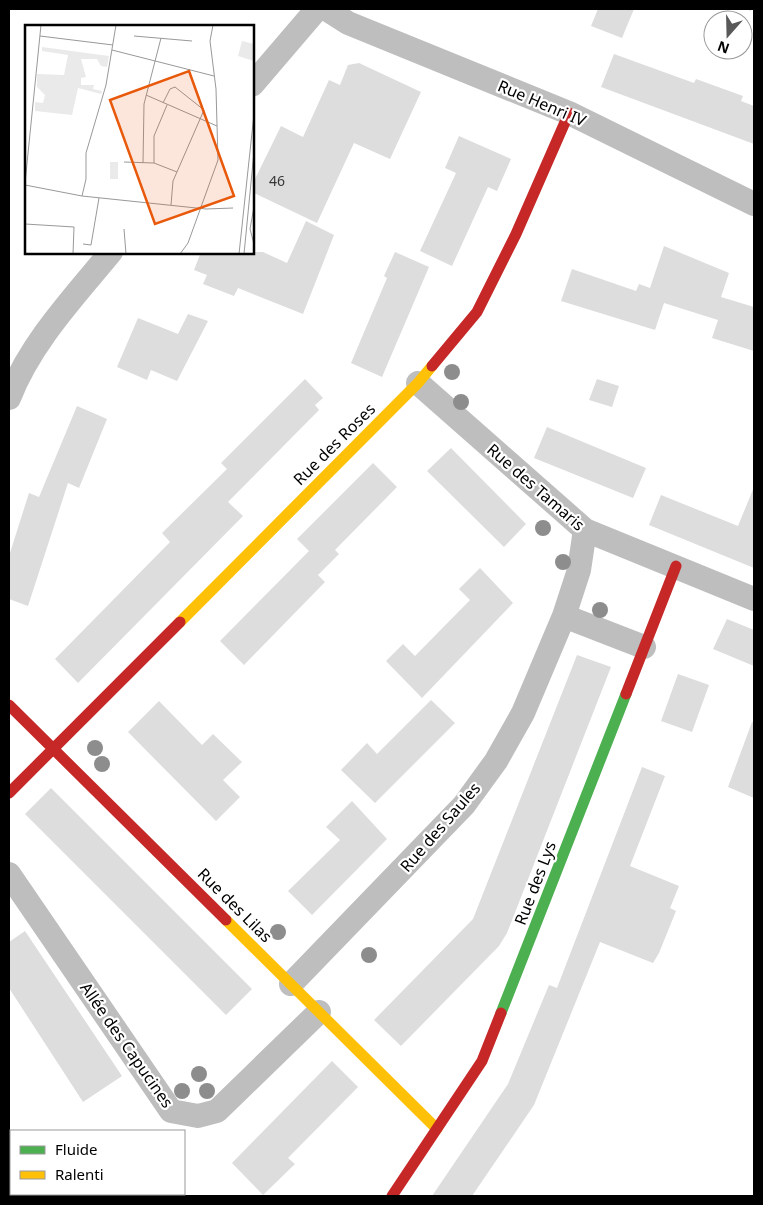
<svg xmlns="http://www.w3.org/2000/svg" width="763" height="1205" font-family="'Noto Sans',sans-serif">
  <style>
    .building { fill: #ddd }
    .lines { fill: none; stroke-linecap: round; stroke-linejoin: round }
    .path { stroke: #b8b8b8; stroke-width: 3; stroke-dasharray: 1 2.5; stroke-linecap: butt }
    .street { stroke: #bebebe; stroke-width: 24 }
    .fast { stroke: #4caf50; stroke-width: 11 }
    .slow { stroke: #ffc107; stroke-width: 11 }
    .jam { stroke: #c62828; stroke-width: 11 }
    .tree { fill: #8d8d8d }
    .labels { text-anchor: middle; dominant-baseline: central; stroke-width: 4.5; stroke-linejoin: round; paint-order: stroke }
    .number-label { font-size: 14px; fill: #373737 }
    .street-label { font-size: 16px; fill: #000; stroke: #fff }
    .inset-road { fill: none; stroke: #999; stroke-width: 1 }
    .view { fill: #e8590c; fill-opacity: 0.15; stroke: #e8590c; stroke-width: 2.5 }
    .inset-edge { fill: none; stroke: #000; stroke-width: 2.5 }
  </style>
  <rect width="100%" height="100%" fill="#fff"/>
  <path class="building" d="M598,9H634L622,38L591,26Z
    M614,54L694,83L696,79L743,96L741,101L754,106V144L601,87Z
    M359,63L421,92L390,159L354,143L317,223L252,192V185L281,126L303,137L329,80L340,85L348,65Z
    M459,136L511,159L497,191L488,187L452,266L420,251L456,173L445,168Z
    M306,221L334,235L303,314L238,288L234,296L203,284L207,275L194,270L201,252H263L287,263Z
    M664,246L729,273L721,297L754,307V351L712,338L718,320L664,303L655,330L561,301L572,269L636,291L639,284L650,288Z
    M395,252L429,267L382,377L351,363L387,278L384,276Z
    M188,314L208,321L177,381L151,370L147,380L117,367L138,318L178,334Z
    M305,379L323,398L315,405L319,410L228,502L243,516L78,683L55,659L170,542L162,533L227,469L221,463Z
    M597,379L619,386L612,407L589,400Z
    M77,406L107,419L79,488L68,483L28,606L9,599V556L29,493L39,497Z
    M547,427L646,468L633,498L534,458Z
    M451,448L526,524L504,547L427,471Z
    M373,463L397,487L335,550L339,554L318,575L325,582L244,665L220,641L309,551L297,539Z
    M754,487V568L649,525L661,495L738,526Z
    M480,568L513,603L422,698L386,661L403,644L415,656L470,600L459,589Z
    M727,619L754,630V666L713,649Z
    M577,655L611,667L507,933L499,946L401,1046L374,1020L473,919Z
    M678,674L709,685L692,732L661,721Z
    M431,700L455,723L375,803L341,770L367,743L377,754Z
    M159,701L202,745L213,734L242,762L223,780L240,797L216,821L128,732Z
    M752,722L754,723V798L728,787Z
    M642,767L665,776L630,866L679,886L670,908L676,911L659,953L653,963L600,942L534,1105L472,1196H432L508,1084L549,985L557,988Z
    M51,788L252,989L226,1015L25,814Z
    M352,801L387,839L312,915L288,891L340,840L326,827Z
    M25,931L122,1076L83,1102L9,988V942Z
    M332,1061L358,1087L288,1158L295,1164L263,1195L232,1163Z"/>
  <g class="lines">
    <path class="path" d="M750,9L754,10"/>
    <path class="street" d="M326,9L348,23L569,113L754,204
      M252,85L317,9
      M418,383L585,530L754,599
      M9,398C31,342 74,297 111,252
      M564,616L644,647
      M9,874L171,1111L198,1116L217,1111L319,1012
      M291,984L464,805L496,761L523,713L564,616L579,570L585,530"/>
    <path class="fast" d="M501,1013L626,694"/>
    <path class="slow" d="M180,622L418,383L432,366
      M226,920L437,1129"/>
    <path class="jam" d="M432,366L477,312L516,234L569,113
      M626,694L676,566
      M9,705L226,920
      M9,793L180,622
      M392,1196L482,1061L501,1013"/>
  </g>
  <g class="tree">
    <circle cx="452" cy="372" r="8"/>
    <circle cx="461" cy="402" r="8"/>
    <circle cx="543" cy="528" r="8"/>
    <circle cx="563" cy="562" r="8"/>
    <circle cx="600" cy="610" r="8"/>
    <circle cx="95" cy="748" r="8"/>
    <circle cx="102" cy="764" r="8"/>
    <circle cx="278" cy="932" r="8"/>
    <circle cx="369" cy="955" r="8"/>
    <circle cx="199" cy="1074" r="8"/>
    <circle cx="182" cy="1091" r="8"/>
    <circle cx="207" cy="1091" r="8"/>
  </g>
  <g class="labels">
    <g class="number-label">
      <text x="277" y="180">46</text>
    </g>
    <g class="street-label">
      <text transform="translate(542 103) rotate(23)">Rue Henri IV</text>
      <text transform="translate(334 444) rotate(-45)">Rue des Roses</text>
      <text transform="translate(536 487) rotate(41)">Rue des Tamaris</text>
      <text transform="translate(440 827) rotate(-49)">Rue des Saules</text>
      <text transform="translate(535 883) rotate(-69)">Rue des Lys</text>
      <text transform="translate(235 905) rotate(45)">Rue des Lilas</text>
      <text transform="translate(127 1045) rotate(55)">Allée des Capucines</text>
    </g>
  </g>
  <g transform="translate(25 25)">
    <rect width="229" height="229" fill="#fff"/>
    <path d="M217,16L229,19V36L213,31ZM17,22L84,31L82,42L76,41L72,34H56L61,52L56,53V60H69L68,64L77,66L76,69L53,63L47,90L10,86V77L18,78L20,70L12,62V49L39,50L43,30L17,26ZM85,137H93V154H85Z" fill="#eaeaea"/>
    <path class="inset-road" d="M15,11L88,20M109,11L167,16M87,25L189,51M121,70L192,101M138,78L145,64L150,62L179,85L148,156L146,180M99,137L129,138L152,147M118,138L119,79L136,13M129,138V111L142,80M0,158L16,0M0,160L57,171L181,184L208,183M57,171L61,154V128L81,60L91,0M229,182L225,204L229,219M0,199L49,202L48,229M99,204L101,229M58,219L66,220L74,173M155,229L163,218L193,135L191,64L185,16L188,0M214,229L229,89M219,229L229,127"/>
    <path class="view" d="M164,46L209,171L130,199L85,75Z"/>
    <rect width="229" height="229" class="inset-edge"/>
  </g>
  <rect width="763" height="1205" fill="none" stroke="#000000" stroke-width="20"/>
  <rect x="10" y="1130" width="175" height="65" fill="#ffffff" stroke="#999999"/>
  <rect x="20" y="1146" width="25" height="8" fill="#4caf50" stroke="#999999"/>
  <text x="55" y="1155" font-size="15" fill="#000000">Fluide</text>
  <rect x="20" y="1171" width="25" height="8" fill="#ffc107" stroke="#999999"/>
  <text x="55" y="1180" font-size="15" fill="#000000">Ralenti</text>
  <g transform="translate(728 35) rotate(200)"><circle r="24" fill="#ffffff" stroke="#999999"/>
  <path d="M0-4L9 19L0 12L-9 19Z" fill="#595959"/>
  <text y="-8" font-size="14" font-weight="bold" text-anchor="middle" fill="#000000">N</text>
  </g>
</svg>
